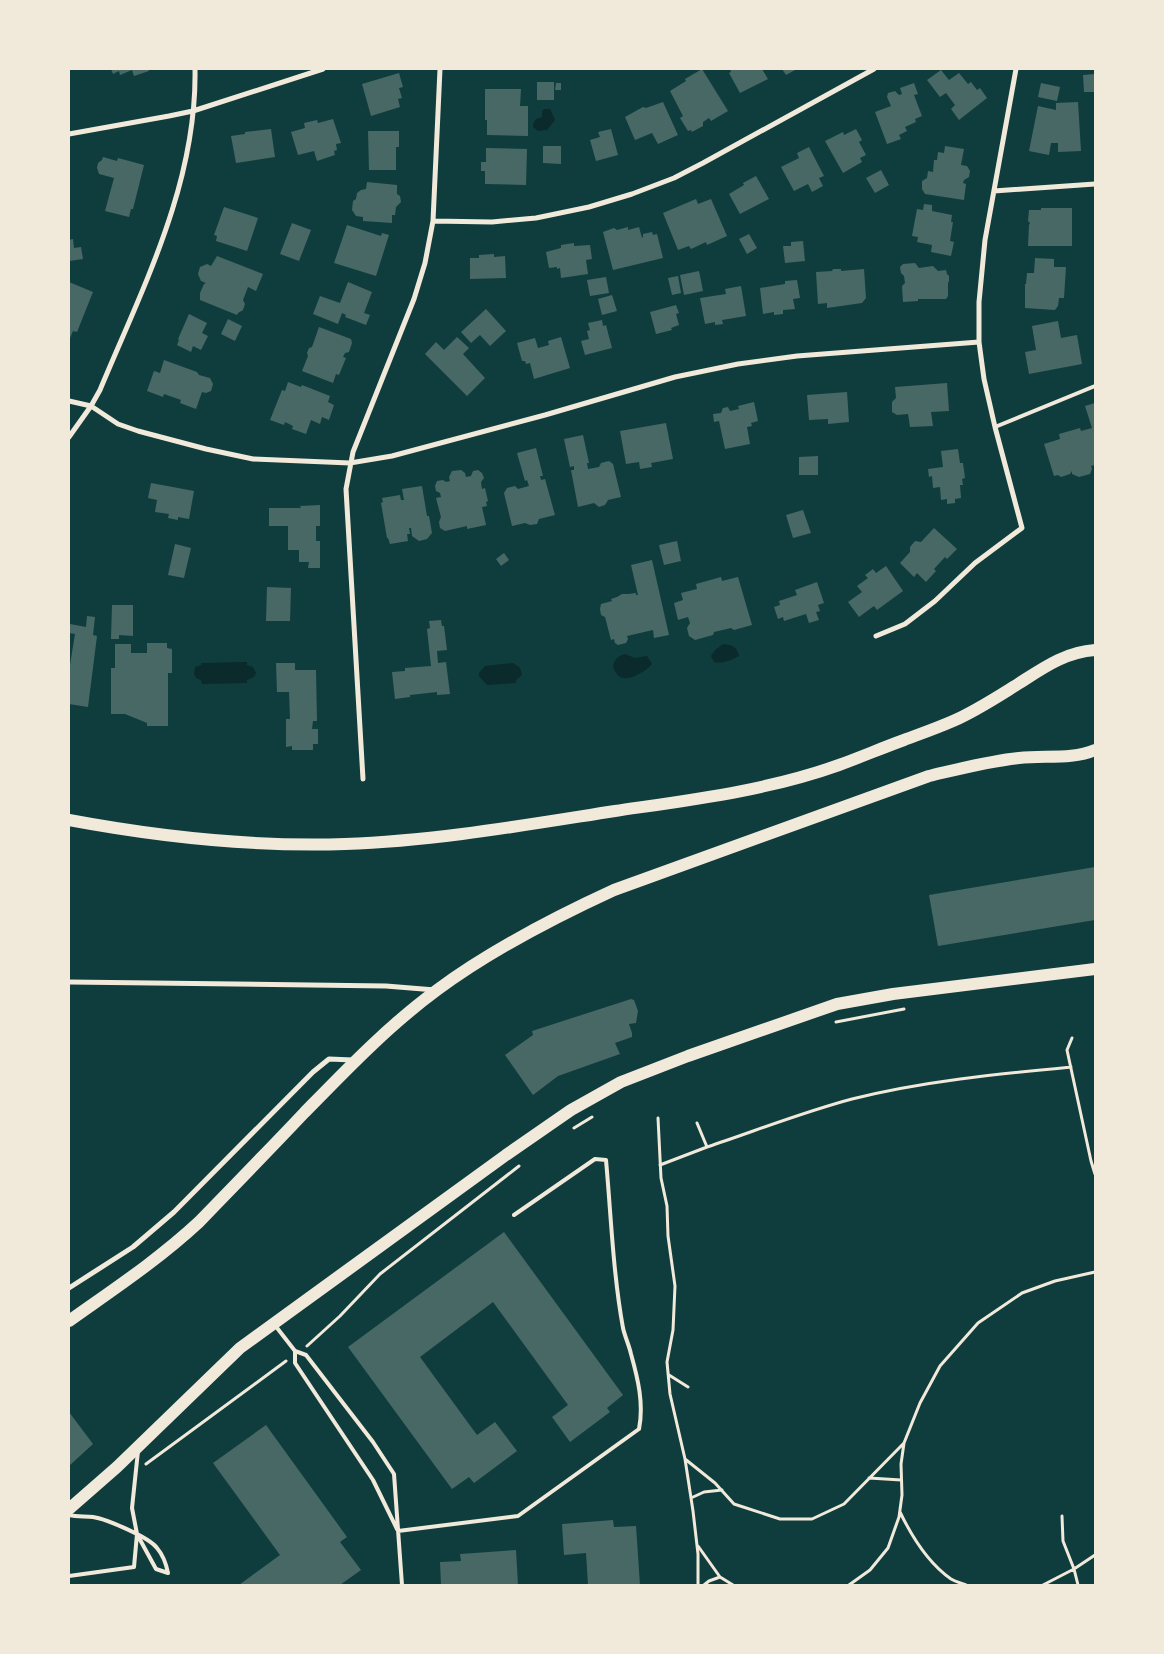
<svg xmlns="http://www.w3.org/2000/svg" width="1164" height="1654" font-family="Helvetica,sans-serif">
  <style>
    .water { fill: #0a2a2b }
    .building { fill: #486865 }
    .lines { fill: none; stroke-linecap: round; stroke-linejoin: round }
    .path { stroke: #f1e9da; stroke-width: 3 }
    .service { stroke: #f1e9da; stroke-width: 4 }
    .minor { stroke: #f1e9da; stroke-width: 5 }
    .primary { stroke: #f1e9da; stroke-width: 12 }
  </style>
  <rect width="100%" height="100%" fill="#0f3d3e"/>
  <path class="water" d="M544,109H550L555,120L547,130L538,131L533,127V124L536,119L542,117V111Z
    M723,644C732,645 737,646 739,656C731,660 724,664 714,662L711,656L715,650Z
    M625,654L635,658L647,656L652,664C647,670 632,680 623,678C618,677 615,672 613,667C614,659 618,656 625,654Z
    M247,662V665L253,667L256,673L254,677L247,680V683L202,684L201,680L196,678L194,674L195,667L201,665V663Z
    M513,663L520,668L522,675L516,680V683L487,685L479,676V673L485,666Z"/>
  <path class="building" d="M111,69H148L149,71L134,76L132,70L120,75L119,71L113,74Z
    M702,69L728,111L711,121L709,118L703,122V126L692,132L691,130L688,131L680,118L683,116L670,91L686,81L685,79Z
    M730,69H762L768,79L740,93L729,73L731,72Z
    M782,69H797L786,75Z
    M941,70L949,80L959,73L968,84L971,82L977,90L980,88L987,98L959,120L951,109L955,105L946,93L940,97L927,80Z
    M399,73L403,87L399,88L402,98L398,99L400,107L371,116L362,84Z
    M1095,74V92H1084L1083,75Z
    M537,82H554V100H537Z
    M556,83H561V90H555Z
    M914,83L918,94L914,95L922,116L915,119L916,122L905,127L907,131L899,135L901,139L887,144L875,112L891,106L887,97L888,93L895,91L899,95L902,94L900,88Z
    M1041,83L1060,87L1057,101L1038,97Z
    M485,89H521L520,106H528V136L487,135V120H485Z
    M663,102L678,135L658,144L652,133L635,140L625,117L643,107L646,108Z
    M1078,102L1081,151L1058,152V143H1051L1049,155L1029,151L1038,106L1056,110V103Z
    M333,119L341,143L336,144L337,150L334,151L335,155L317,161L314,151L298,155L291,132L305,128L304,123L317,120L318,123Z
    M271,129L275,157L236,163L231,136L245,134V132Z
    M611,129L618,155L596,161L590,140L600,137L598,132Z
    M856,129L862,140L859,142L866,155L860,158L862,162L843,173L825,141L843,132L844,135Z
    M368,131H399V147H396V170H369Z
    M543,146H561V164L543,163Z
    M945,146L964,149L961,165L967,166L970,171L969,177L964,180L963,183L966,184L964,200L925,194L922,189V181L927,178L928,171L933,172L934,160H937L938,152L944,153Z
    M809,147L824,176L819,178L823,186L812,192L808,184L794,191L781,167L799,158L797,153Z
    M486,148L527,149L526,185L485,184V171H481V162H486Z
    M103,157L117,161L118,158L144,165L133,209H131L129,217L105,211L114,178L99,174L97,168L98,163L102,160Z
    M881,170L889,185L875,193L866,178Z
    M756,176L769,199L740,214L729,194L744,185L743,183Z
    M367,182L397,185V194L400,196L401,202L396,207L395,215H392V223L363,221V217L356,216L352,210L353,201L356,199L357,193L361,190L366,189Z
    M696,199L698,204L711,199L727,236L707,245L706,242L691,249L689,246L678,250L663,213Z
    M924,204L932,205V211L952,215L951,222H953L950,241L954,242L951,256L931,252L932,245L917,242L918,237L912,236L917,209L923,210Z
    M224,207L258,218L247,251L216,241L217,236L214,235Z
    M1041,208H1072V246H1028L1029,225L1030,223L1028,221L1029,210H1041Z
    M292,223L311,230L299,261L280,254Z
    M347,225L381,236L382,233L389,235L376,276L334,263Z
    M628,227V230L639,227L642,238L643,237V234L652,232L653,235L657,234L663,258L613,270L603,232L614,228L617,230Z
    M749,234L757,248L747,254L739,239Z
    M73,239L74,248L81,247L83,259L69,261V240Z
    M803,241L805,261L785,263L783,246H791V242Z
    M574,243V246L590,245L592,259L586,260L588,274L561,278L560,268L557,269V267L549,268L546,252L561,248V245Z
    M494,254V257L505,256L506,278L470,279V258H479V255Z
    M217,256L263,274L256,291L248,287L243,300L245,304L243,310L238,313L237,315L200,300V293L204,284L206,283L201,281L198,274L200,267L207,264L211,266Z
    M1035,258L1054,259V267H1066L1064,298H1059L1058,306L1055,310L1025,308V284H1026L1027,273H1034Z
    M915,263L919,268L933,266L938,271L946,270L947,274L949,276V281L948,283V296L946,299H918V301L903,302L902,286L905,283L904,276L901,273L900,267L903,264Z
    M833,269H841V271L864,269L866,298L862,303L827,308V303L818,304L816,272L832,271Z
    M699,271L703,291L684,295L680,275Z
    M678,276L681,293L672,295L668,278Z
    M606,277L609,293L590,296L587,280Z
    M797,280L800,298L793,299L795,309L783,310V314L774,315V312L763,314L760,288L785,284V281Z
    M69,282L93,292L77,332L73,331L70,338L69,337Z
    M348,282L372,292L364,313L370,315L366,325L345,317L346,315L342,313L338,324L313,314L320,296L340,303Z
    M741,286L746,316L722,320L723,324L715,325V322L705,324L700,298L726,294L725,289Z
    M612,295L617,311L602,315L598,299Z
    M676,305L679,313L676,314L679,325L671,328L672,330L656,334L650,312Z
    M486,309L506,331L490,346L480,335L471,343L461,332Z
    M189,314L207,323L202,333L208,336L201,350L193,346L191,352L177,345L179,340L178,339Z
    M228,319L242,326L235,341L221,334Z
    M602,320L603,326L606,325L612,348L585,355L581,341L589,339L587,331L590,330L588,323Z
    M1058,321L1061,338L1077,335L1082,364L1029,374L1025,352L1036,350L1032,326Z
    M319,327L351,339L352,343L349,352L345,353L343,357L346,358L339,375L336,374L333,383L302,371L308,356L307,353L309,348L312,347Z
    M457,337L469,348L463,354L485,378L467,396L425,354L436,342L444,350Z
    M561,337L570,368L534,379L530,363L526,364L525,361H522L517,343L535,338L538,348L549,345L548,341Z
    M164,360L197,372L199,375L210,378L213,384L211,391L206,393L202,392L196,409L180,403L181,400L164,394L163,397L147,391L154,371L160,373Z
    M288,382L301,387L302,385L330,396L328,402L334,405L329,420L322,417L320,424L311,420L306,434L292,429L293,426L285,422L284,425L270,420L282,390L285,391Z
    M947,383L949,411L931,412L933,426L910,427L908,414L897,415L892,412V402L896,398L895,387Z
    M847,392L849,422L828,424V419L809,420L807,395Z
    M754,402L758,421L751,423L752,426L747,427L750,444L725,449L719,421L714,422L713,414L721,413L723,408L728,407L730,411L739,409L738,406Z
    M1095,403V465L1091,466L1092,469L1090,474L1079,477L1072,474V471L1070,474L1061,477L1058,475L1054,476L1044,444L1060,439L1059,434L1080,428L1081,431L1092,428L1085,406Z
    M666,423L673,459L651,463L652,467L640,469L639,462L626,464L620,431Z
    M583,435L589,463H587L588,469L599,467L601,463L609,461L613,464L621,497L608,500L605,505L599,507L594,503L578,507L571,470H574V466L570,467L564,439Z
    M536,448L543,476H540L541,480L545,479L555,515L539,519L537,524L530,525L525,523L512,526L504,493L507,488L515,486L518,489L529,486L527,480L525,481L517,453Z
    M958,449L960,463H963L965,478L962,479L963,485H960L961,498L955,499V503L947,504V499L941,500L940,487L933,488L932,476L929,477L928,469L943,467L941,451Z
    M818,456V475H799V457Z
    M461,470L465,473L466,477L471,476L473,471L478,470L482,473L484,478L481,482L482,489L485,488L488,501L486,502L487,506L482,507L486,525L467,529V526L445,531L440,528L439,522L441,517L436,498L441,497L440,493L436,491L435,486L437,481L443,480L446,482L450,481L449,477L452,471Z
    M151,483L194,491L189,519L178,517V520L168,518L169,514L155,512L157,500L148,498Z
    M422,486L427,516H429L432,533L427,539L419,541L412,536L411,528H409L410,534H407L408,541L390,544L388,538H387L381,503L383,502L382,498L400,495L401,500H404L402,489Z
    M320,505V526H316V541H320V568H308L309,562H299V550H288V526H269V508H301L300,506Z
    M803,510L811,533L793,538L786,515Z
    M934,528L957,549L947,559L945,557L934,569L936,571L926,582L917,573L914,577L900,563L910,552V547L915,541L921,542Z
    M677,541L681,561L664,565L659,545Z
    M175,544L191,548L184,578L168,575Z
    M504,553L509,560L501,566L496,559Z
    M652,560L669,635L654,638L653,630L627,636L628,639L626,643L618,645L615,643L614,639L611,640L605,617L601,615L600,609L601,604L612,601L611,599L617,597L622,594H629L636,593V595H638L631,565Z
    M886,566L903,591L877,610L874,606L859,617L848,602L862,592L857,586L868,578L865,575L873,569L876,573Z
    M721,577L722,581L738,577L752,625L734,630L731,628L714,632L713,635L695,640L689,636L687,628L690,623L688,617L678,620L674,603L683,600L681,593L697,589L696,584Z
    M817,582L824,603L818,605L820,611L816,612L819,620L809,623L806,614L784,621L783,617L778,619L774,607L780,605L779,601L797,595L795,590Z
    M267,587L291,588L290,621H266Z
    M112,605H133V636L119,635V639H111Z
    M87,616L95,617L93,635L97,636L88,707L69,704V671L75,634L69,633L70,624L86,627Z
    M441,620L442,626H444L447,650L437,651L438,663L446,662L450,694L437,695V692L410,695V697L395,699L392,672L405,671V668L431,666L427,629L430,628L429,621Z
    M147,643H167V648L172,649V673H168V726H147V723L125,714H111V668H115V644H131V653H147Z
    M276,663H295V670H316L317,721H313L312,729H318V744H313V750H292V746L286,747V719H290L289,692H277Z
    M1095,867V920L938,946L929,895Z
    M631,999L634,1000L638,1011L636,1023L629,1024L632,1033V1037L615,1043L620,1054L558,1076L533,1095L505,1055L533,1035L532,1031Z
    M504,1232L623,1395L607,1408L610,1412L570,1442L552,1417L568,1405L493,1302L420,1357L477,1435L495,1422L517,1451L474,1483L469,1477L452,1489L348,1347Z
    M69,1412L93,1444L69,1466Z
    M266,1425L347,1537L340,1542L361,1570L340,1585H239L280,1555L213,1463Z
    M613,1520L614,1527L636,1526L640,1585H588L586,1553L564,1555L562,1524Z
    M516,1550L518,1585H441L440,1562L461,1561L460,1554Z"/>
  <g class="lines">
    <path class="path" d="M836,1022L904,1009
      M1072,1038L1067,1050L1091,1161L1095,1174
      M658,1118L661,1178L667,1206L668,1236L675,1286L673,1330L667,1362L670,1394L685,1459L693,1511L698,1554V1585
      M574,1128L592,1117
      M707,1147C755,1131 803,1112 852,1099C924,1081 998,1074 1071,1067
      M660,1165L707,1147L697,1123
      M307,1346L340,1316L380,1274L519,1166
      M669,1375L688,1387
      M685,1459L715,1483L734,1504L780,1519H812L844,1504L904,1443L920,1403L940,1366L978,1323L1022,1293L1055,1281L1095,1272
      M146,1464L286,1361
      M869,1478L901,1480
      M691,1498L704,1492L722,1490
      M900,1512C912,1537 928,1563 951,1579C956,1582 961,1583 966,1585
      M1062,1516L1063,1541L1074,1569L1078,1585
      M698,1546L720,1577L733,1585
      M704,1585L709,1581L720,1577
      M849,1585L870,1570L888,1548L899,1517L902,1495L901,1464L904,1443
      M1043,1585L1074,1569L1095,1555"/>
    <path class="service" d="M995,427L1095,386
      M274,1324L295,1351L306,1355L373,1442L394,1474L402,1585
      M295,1351V1363L373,1480L397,1529
      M69,1515C77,1517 85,1516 93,1517C106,1519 149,1537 157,1548C163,1555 166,1563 168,1573
      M398,1531L518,1516L639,1429C644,1404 638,1379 631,1354C629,1345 625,1337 623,1328C613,1273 611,1215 606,1160L595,1159L514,1215
      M138,1536L156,1569L168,1573
      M69,1576L134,1567L137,1534L132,1508L138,1451"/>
    <path class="minor" d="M69,134L169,116L193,111L323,69
      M994,191L1095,184
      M433,221L492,222L536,218L589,207L632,194L674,178L703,163L874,69
      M69,401L91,406L118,424L138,431L206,449L253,459L350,463L392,456L545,415L675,377L738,364L797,356L979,342
      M69,437L91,406L100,390C143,287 197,183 195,69
      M876,636L905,624L935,601L975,563L1022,528L995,427L984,379L979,342V302L985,240L1016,69
      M363,779L346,489L353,452L414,299L425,263L433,221L440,69
      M69,982L386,986L435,990
      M69,1288L133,1247L174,1212L313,1072L329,1059L353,1060"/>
    <path class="primary" d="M69,820C160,837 252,847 345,844C435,841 525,825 615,811C690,800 766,791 839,765C861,757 882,748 904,740C920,734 937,728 953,721C976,711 997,697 1018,684C1043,668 1065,652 1095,650
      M69,1321C114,1289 158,1260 199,1222C234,1186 269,1150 304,1113C346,1070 388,1026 437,990C491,950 553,918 614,890L929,776C959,769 989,761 1019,758C1044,755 1072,760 1095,750
      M69,1509L117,1467L240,1348L506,1155L571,1110L621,1082L688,1056L837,1004L893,994L1095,969"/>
  </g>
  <rect width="1164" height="1654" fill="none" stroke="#f1e9da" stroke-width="140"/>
</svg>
